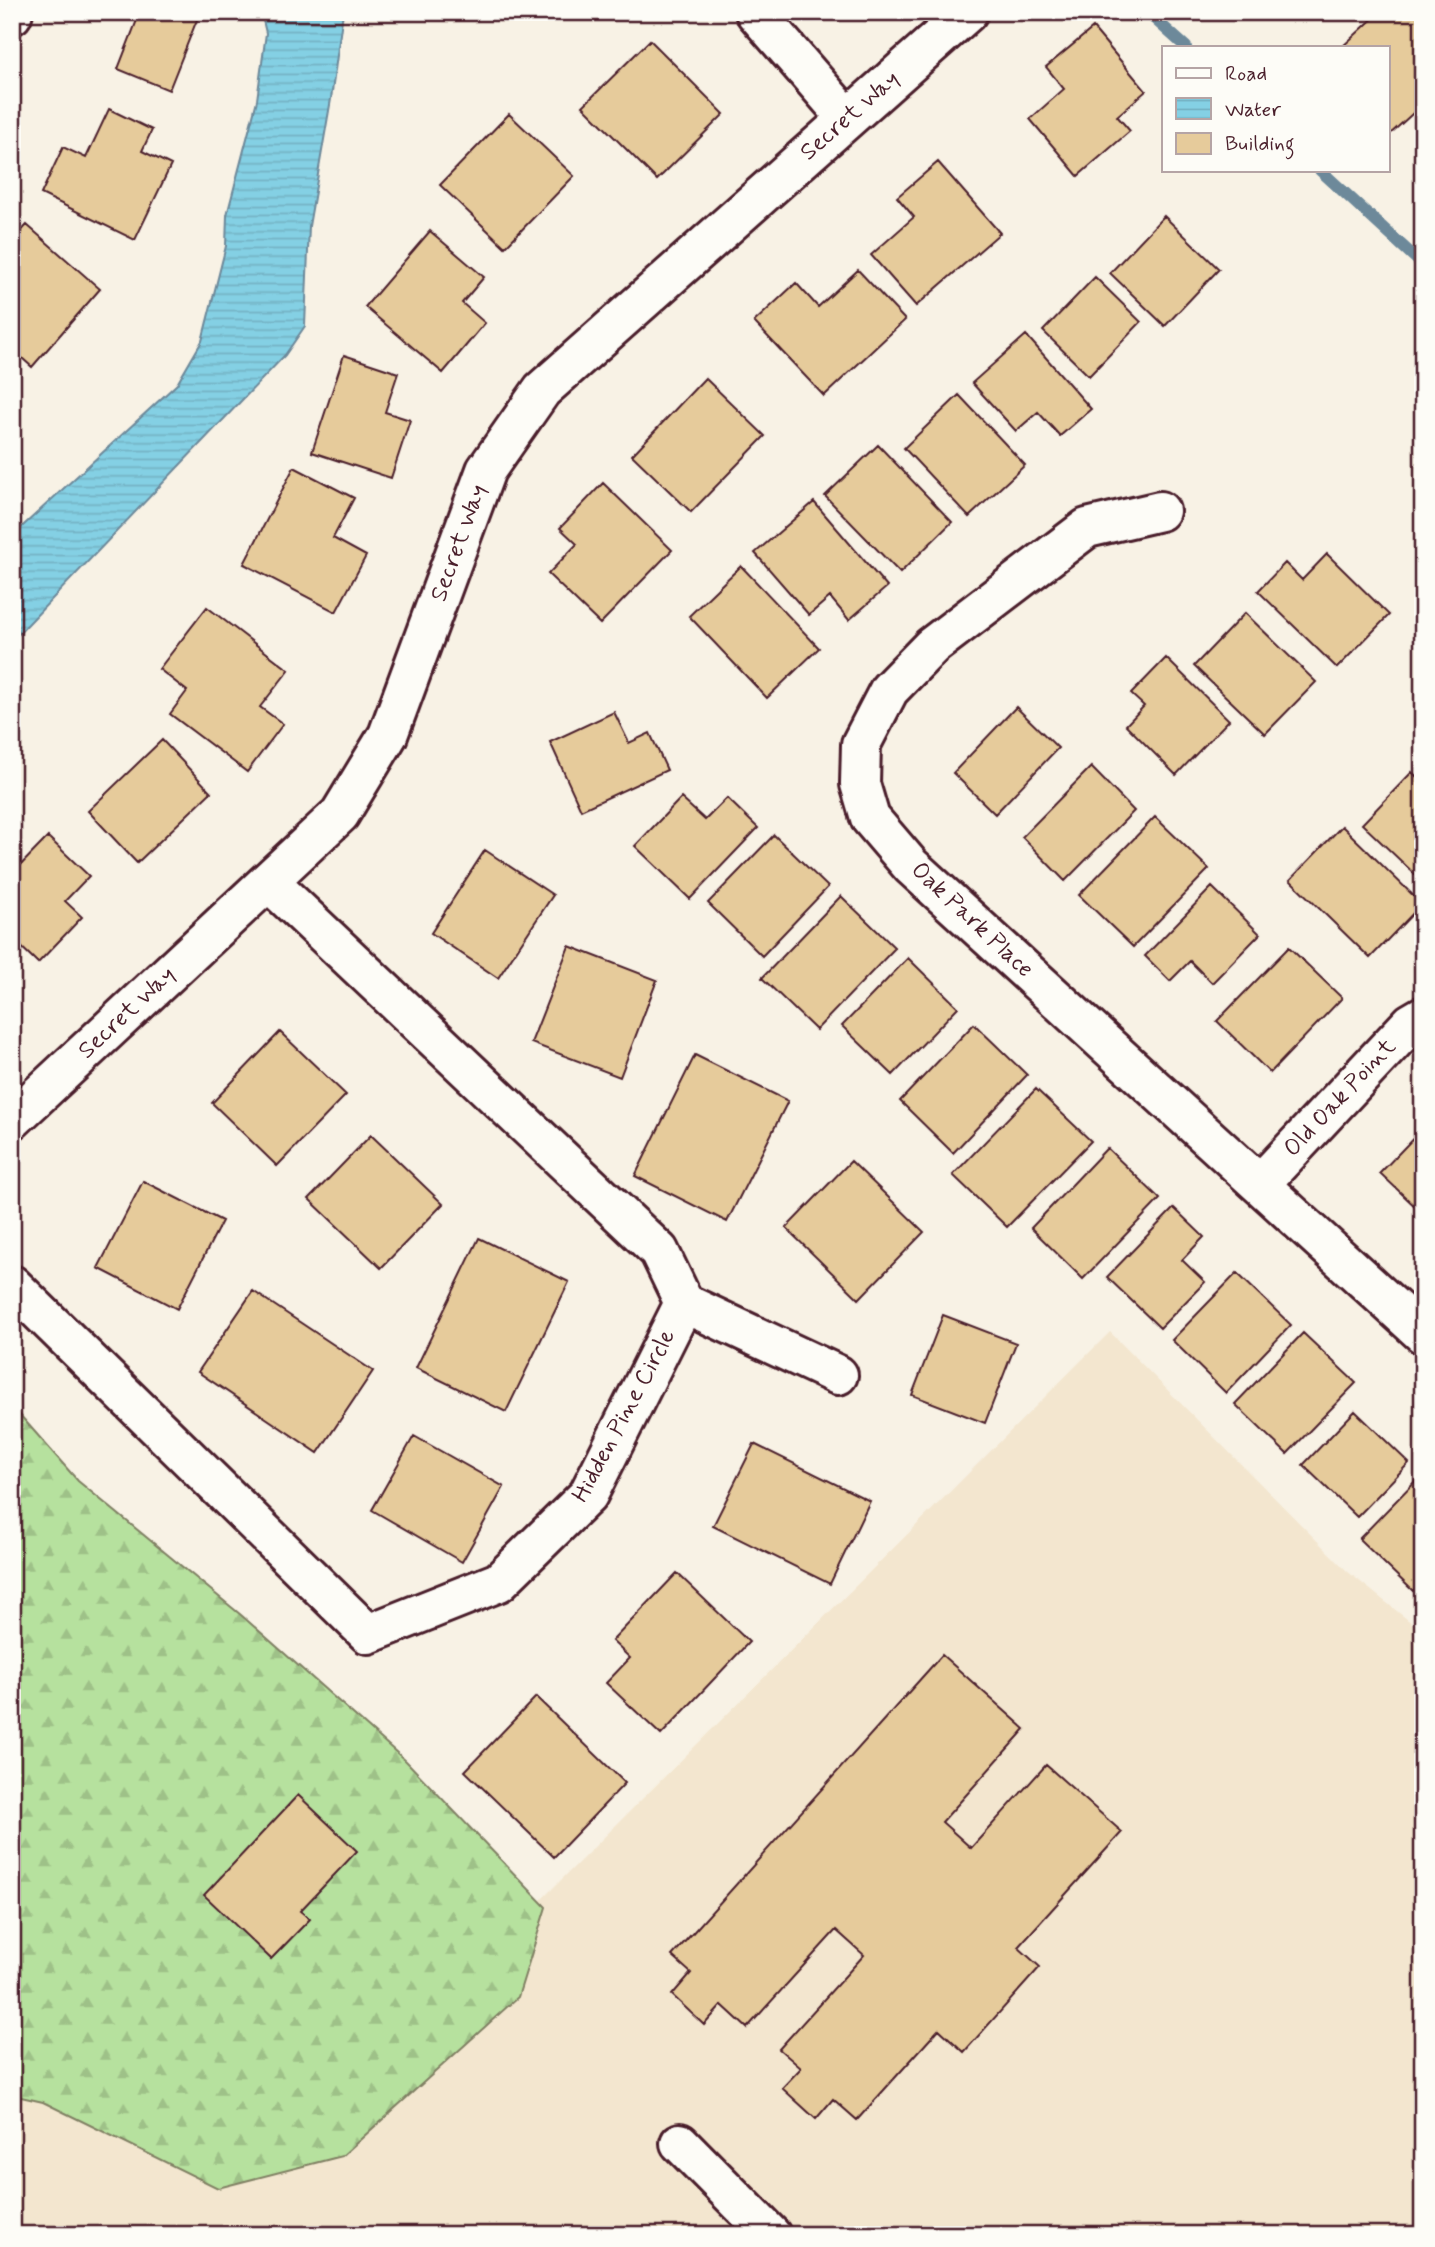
<svg xmlns="http://www.w3.org/2000/svg" width="1435" height="2247" font-family="Mynerve,sans-serif">
  <style>
    .built { fill: #f3e6cf }
    .forest { fill: url(#forest-firs); stroke: #808064; stroke-width: 2 }
    .water { fill: url(#water-rules); stroke: #6d899a; stroke-width: 2 }
    .lines { fill: none; stroke-linecap: round; stroke-linejoin: round }
    .stream { stroke: #6d899a; stroke-width: 12 }
    .building { fill: #e6cb9b; stroke: #4a1f2b; stroke-width: 2 }
    .minor-casing { stroke: #4a1f2b; stroke-width: 44 }
    .minor { stroke: #fdfcf7; stroke-width: 38 }
    .labels { text-anchor: middle; dominant-baseline: central; stroke-width: 5; stroke-linejoin: round; paint-order: stroke }
    .street-label { font-size: 24px; fill: #4a1f2b; stroke: #fdfcf7 }
  </style>
  <defs>
    <pattern id="forest-firs" width="22" height="20" patternUnits="userSpaceOnUse" patternTransform="scale(1.75)"><rect width="22" height="20" fill="#b6e19e"/><path d="M5 1l3.5 6h-7zM16 11l3.5 6h-7z" fill="#9ec188"/></pattern>
    <pattern id="water-rules" width="6" height="5" patternUnits="userSpaceOnUse" patternTransform="scale(1.75)"><rect width="6" height="5" fill="#84d0e4"/><path d="M0 2.5h6" fill="none" stroke="#74b2c4"/></pattern>
  </defs>
  <rect width="100%" height="100%" fill="#f8f2e5"/>
  <filter id="ink" filterUnits="userSpaceOnUse"><feTurbulence type="fractalNoise" baseFrequency=".0143" numOctaves="2"/><feDisplacementMap in="SourceGraphic" scale="14" xChannelSelector="R" yChannelSelector="G"/><feConvolveMatrix kernelMatrix="1 2 1 2 8 2 1 2 1" color-interpolation-filters="sRGB"/></filter>
  <g filter="url(#ink)">
    <path class="built" d="M1110,1332L1347,1571L1423,1632V2231L1419,2235H12V2095L43,2102L546,1907L540,1901Z"/>
    <path class="forest" d="M12,1406L78,1481L241,1615L406,1761L546,1907L518,1997L342,2156L218,2188L43,2102L12,2095Z"/>
    <path class="water" d="M261,12H343L331,99L309,226L305,326L285,355L12,641V536L177,384L202,341L226,246L227,215L257,100L266,33Z"/>
    <g class="lines">
      <path class="stream" d="M1147,12L1186,47
        M1320,170L1423,265"/>
    </g>
    <path class="building" d="M119,12H200L169,90L118,69L137,20Z
      M1380,12H1423V104L1388,136V47H1342Z
      M1093,28L1146,91L1117,116L1130,131L1078,176L1030,119L1064,89L1046,67Z
      M650,40L724,114L657,180L583,106Z
      M109,109L152,130L142,151L171,165L135,240L41,194L63,147L86,158Z
      M509,114L574,176L505,247L440,185Z
      M938,162L1000,233L916,306L871,255L914,217L897,197Z
      M1164,216L1219,269L1165,326L1110,273Z
      M27,225L100,289L32,367L12,349V241Z
      M430,231L484,277L462,303L485,323L443,373L365,307Z
      M858,270L905,320L824,396L754,322L796,283L818,307Z
      M1095,277L1141,322L1089,376L1043,331Z
      M1026,335L1091,409L1060,436L1038,412L1016,431L972,383Z
      M344,355L398,373L385,412L410,420L391,478L312,452Z
      M705,378L765,436L691,512L632,455Z
      M959,395L1025,465L969,517L904,448Z
      M878,445L952,522L900,573L825,496Z
      M294,467L354,498L333,538L366,556L336,612L244,564Z
      M603,483L672,550L600,624L548,574L577,544L560,528Z
      M814,502L887,587L849,620L830,597L809,615L755,553Z
      M1327,554L1389,615L1337,668L1258,591L1285,563L1302,580Z
      M741,566L819,648L767,698L689,616Z
      M207,607L289,670L260,707L283,724L247,772L170,714L187,691L159,669Z
      M1245,613L1316,682L1265,734L1194,666Z
      M1166,658L1229,720L1176,775L1126,725L1144,706L1131,694Z
      M1016,707L1058,748L995,814L953,773Z
      M614,712L629,743L650,733L667,770L581,810L550,742Z
      M162,740L211,792L137,863L88,811Z
      M1091,767L1134,811L1065,881L1022,837Z
      M1412,772L1423,783V882L1362,824Z
      M681,798L705,820L727,798L758,828L690,899L635,846Z
      M1155,817L1209,869L1133,947L1079,895Z
      M1342,826L1422,904L1370,958L1290,880Z
      M774,835L828,887L762,956L708,903Z
      M48,837L89,876L65,901L82,917L38,963L12,938V874Z
      M485,850L553,895L498,978L431,933Z
      M1212,887L1260,934L1212,983L1190,961L1170,981L1145,956Z
      M841,896L895,948L816,1030L762,978Z
      M569,946L657,980L620,1077L531,1043Z
      M1289,947L1342,998L1270,1073L1217,1021Z
      M908,958L958,1007L893,1075L842,1026Z
      M974,1024L1027,1075L953,1153L900,1101Z
      M280,1032L346,1095L277,1166L212,1103Z
      M695,1055L788,1101L727,1222L635,1176Z
      M1036,1089L1091,1141L1007,1227L953,1175Z
      M1423,1128V1214L1380,1173Z
      M371,1135L443,1204L381,1268L309,1199Z
      M1107,1148L1160,1199L1083,1279L1031,1228Z
      M851,1161L924,1232L859,1299L786,1228Z
      M143,1181L222,1221L177,1309L98,1268Z
      M1174,1208L1204,1237L1182,1260L1205,1282L1160,1328L1107,1277Z
      M479,1238L569,1282L506,1412L416,1368Z
      M1237,1273L1291,1325L1226,1393L1172,1340Z
      M253,1291L373,1371L318,1453L198,1372Z
      M943,1315L1016,1343L985,1423L912,1395Z
      M1303,1333L1356,1383L1287,1454L1235,1404Z
      M1355,1411L1409,1463L1357,1517L1303,1465Z
      M414,1436L504,1487L462,1562L372,1510Z
      M754,1444L870,1501L830,1584L713,1526Z
      M1423,1473V1581L1413,1591L1359,1539Z
      M677,1573L749,1642L661,1735L606,1683L630,1658L612,1641Z
      M942,1655L1025,1729L942,1822L971,1848L1046,1765L1122,1832L1018,1947L1040,1967L964,2052L939,2029L857,2120L833,2099L816,2119L782,2088L801,2068L779,2049L864,1955L836,1930L747,2028L722,2005L704,2025L672,1995L691,1973L672,1956Z
      M536,1697L625,1783L554,1857L465,1771Z
      M298,1795L357,1851L300,1911L310,1919L271,1959L204,1895Z"/>
    <g class="lines">
      <g class="minor-casing">
        <path id="minor" d="M755,12L847,118
          M12,15L13,12
          M1160,511L1087,528L932,646L889,690L861,744L860,784L870,818L911,866L1423,1334
          M12,1120L340,814L388,735L486,470L542,390L968,12
          M1260,1184L1411,1023L1423,1016
          M12,1285L368,1634L499,1582L588,1495L684,1303L659,1251L268,881
          M684,1303L838,1375
          M680,2143L771,2235"/>
      </g>
      <use href="#minor" class="minor"/>
    </g>
  </g>
  <g class="labels">
    <g class="street-label">
      <text transform="translate(850 116) rotate(-41)">Secret Way</text>
      <text transform="translate(459 543) rotate(-70)">Secret Way</text>
      <text transform="translate(972 920) rotate(43)">Oak Park Place</text>
      <text transform="translate(127 1013) rotate(-43)">Secret Way</text>
      <text transform="translate(1340 1098) rotate(-47)">Old Oak Point</text>
      <text transform="translate(624 1416) rotate(-62)">Hidden Pine Circle</text>
    </g>
  </g>
  <rect width="1435" height="2247" fill="none" stroke="#fdfcf7" stroke-width="42"/>
  <rect x="21" y="21" width="1393" height="2205" fill="none" stroke="#4a1f2b" stroke-width="2.5" filter="url(#ink)"/>
  <rect x="1162" y="46" width="228" height="126" fill="#fdfcf7" stroke="#b5a4a5" stroke-width="2"/>
  <rect x="1176" y="68" width="35" height="10" fill="#fdfcf7" stroke="#b5a4a5" stroke-width="2"/>
  <text x="1225" y="80" font-size="21" fill="#4a1f2b">Road</text>
  <rect x="1176" y="98" width="35" height="21" fill="url(#water-rules)" stroke="#b5a4a5" stroke-width="2"/>
  <text x="1225" y="116" font-size="21" fill="#4a1f2b">Water</text>
  <rect x="1176" y="133" width="35" height="21" fill="#e6cb9b" stroke="#b5a4a5" stroke-width="2"/>
  <text x="1225" y="150" font-size="21" fill="#4a1f2b">Building</text>
</svg>
